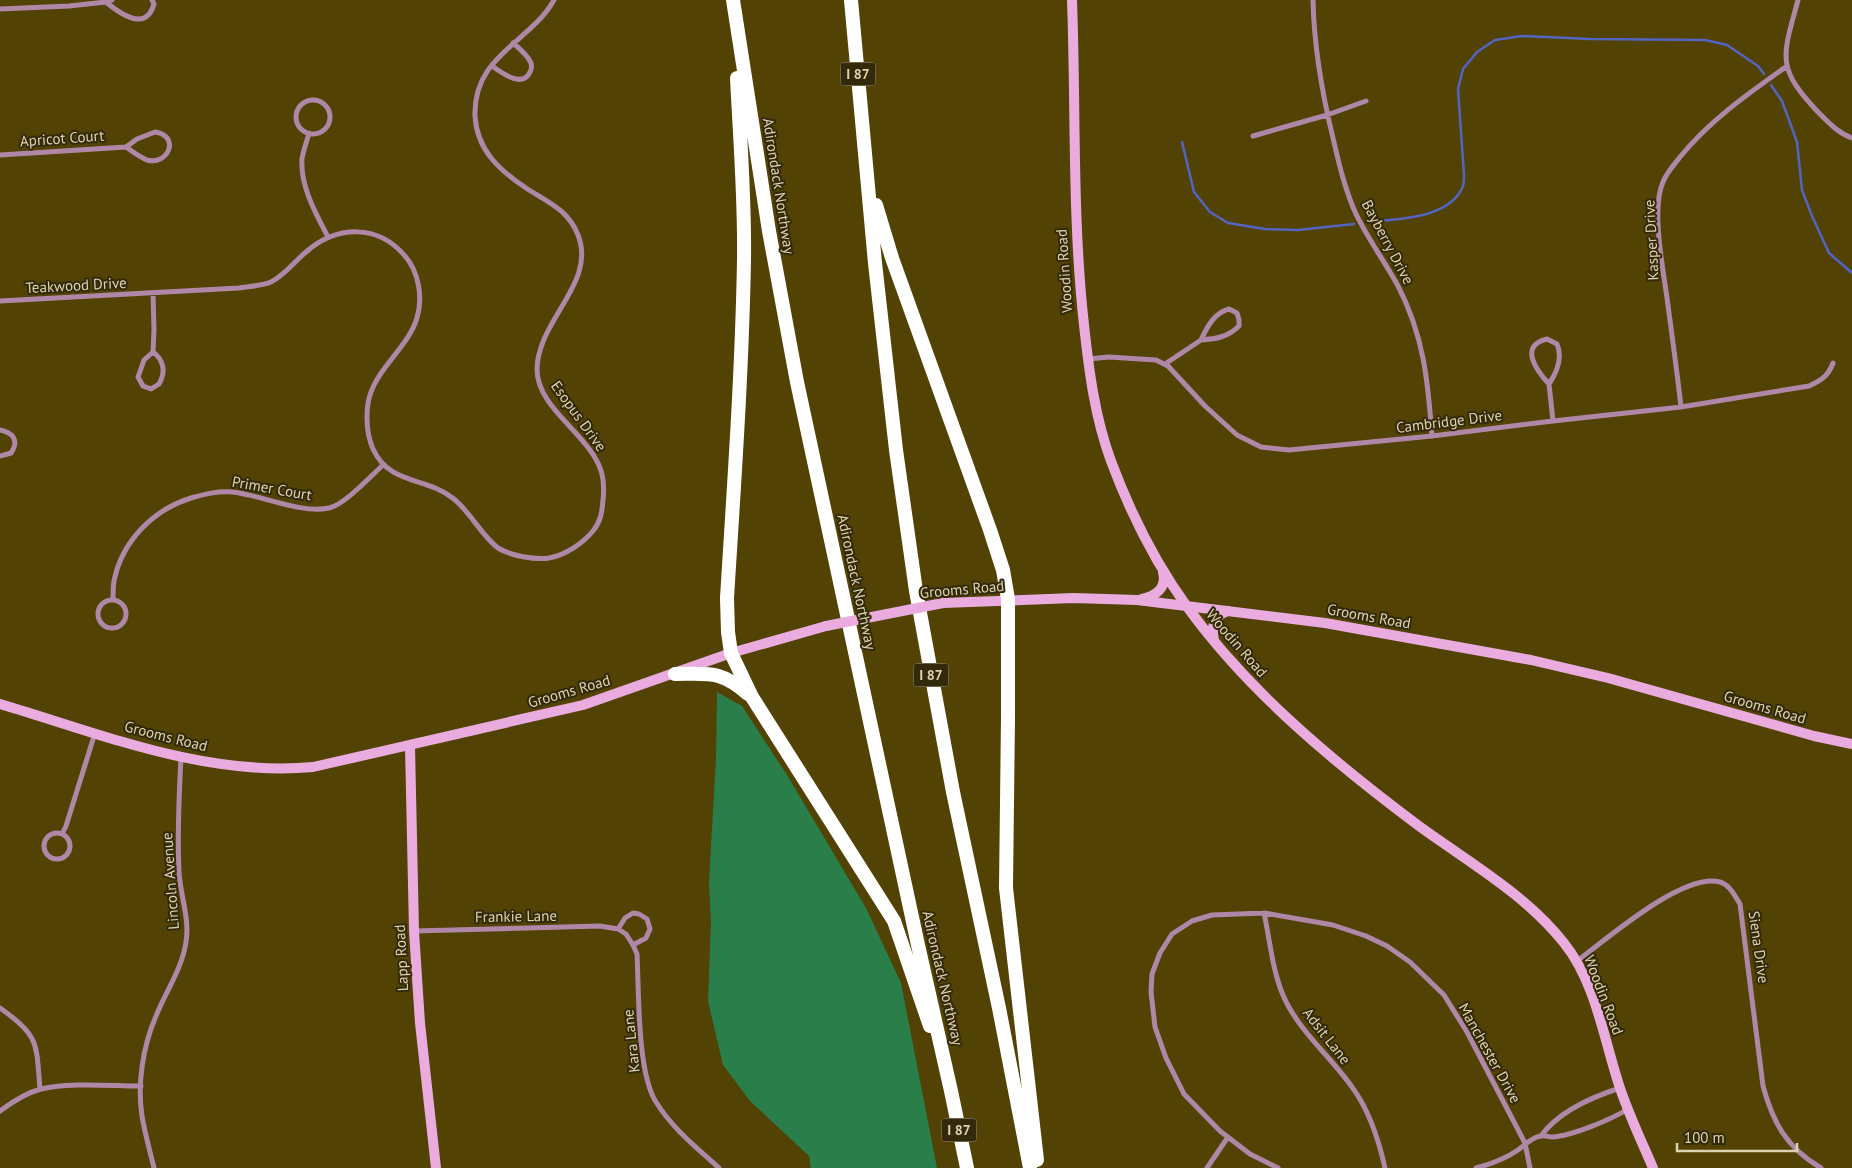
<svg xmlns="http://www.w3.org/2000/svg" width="1852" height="1168" font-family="'PT Sans',sans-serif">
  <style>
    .forest { fill: #297e4a }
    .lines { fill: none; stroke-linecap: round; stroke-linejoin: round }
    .stream { stroke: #5465c1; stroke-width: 2.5 }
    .street { stroke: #af88a8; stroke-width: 5 }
    .secondary { stroke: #eaacdf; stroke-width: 10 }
    .highway { stroke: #fff; stroke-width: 14 }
    .secondary-bridge { stroke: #eaacdf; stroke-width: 10 }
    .labels { text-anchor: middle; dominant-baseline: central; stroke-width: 4; stroke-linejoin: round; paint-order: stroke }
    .shield { fill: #332a0b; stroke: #aba07e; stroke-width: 1 }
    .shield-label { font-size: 14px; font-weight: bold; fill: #ded3b0 }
    .street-label { font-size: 15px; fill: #ded3b0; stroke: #332a0b }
  </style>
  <rect width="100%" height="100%" fill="#524204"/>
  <path class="forest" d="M717,692L742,706L787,775L866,908L901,983L937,1168H811L809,1156L750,1101L723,1065L708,1001L711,922L709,883L716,758Z"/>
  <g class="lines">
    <path class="stream" d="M1771,85L1782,101L1797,142L1802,190L1812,216L1829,253L1852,273
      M1182,142L1194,192L1210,212L1228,223L1265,229L1298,230L1354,224
      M1368,222C1397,219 1450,219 1463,186C1464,183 1464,178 1464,175L1458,89L1463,69L1477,52L1495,40L1522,36L1590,39L1705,40L1727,45L1758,66L1764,74"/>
    <path class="street" d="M112,0L106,2C119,13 146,33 154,4L152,0
      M1313,0C1314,47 1322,93 1333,138C1339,164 1345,190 1356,214C1368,239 1385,262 1398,286C1424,336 1428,382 1432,436
      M1798,0C1783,56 1775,67 1818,112C1829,123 1838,133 1852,138
      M0,9L69,6L106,2
      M492,66C501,72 522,89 530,72C532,69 532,64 530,61C526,54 519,48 513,43
      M296 117a17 17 0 1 1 34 0a17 17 0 1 1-34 0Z
      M155,132C181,136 168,166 147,160C139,157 133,152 126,147L137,139Z
      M309,133C307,141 303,151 302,159C300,186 316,214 328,237
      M1253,136L1327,115L1366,101
      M0,155L126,147
      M153,293L154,330L153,352
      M0,301L239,288C249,286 262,286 271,282C284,276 295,261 306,252C337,225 378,224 405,256C419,272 423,298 417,318C407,350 374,369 368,403C366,418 367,435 373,449C390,486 426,476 454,499C471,513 481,535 498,548C511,556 535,560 549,558C566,555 583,543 593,531C601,521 602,512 603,500C604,491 604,483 602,474C592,435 537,410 537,369C538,319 597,283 578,235C568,209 547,202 526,188C499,170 477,150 475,116C473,55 530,43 554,0
      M1229,309L1237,313L1239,320V326C1228,337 1216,339 1201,340C1207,327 1214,313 1229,309Z
      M1547,339L1557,344C1563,358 1557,372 1549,384C1537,371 1518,346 1547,339Z
      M153,352C164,360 166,372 159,384L151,389L143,386L138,377L144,360Z
      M1088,359L1109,357L1156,360L1168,366L1205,406L1237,435L1261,447L1289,450L1432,436L1553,421L1681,407L1809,386C1822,380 1828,376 1833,363
      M1165,364L1201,340
      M1549,384L1553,421
      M1681,407C1677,371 1672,335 1667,298C1663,268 1651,209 1663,182C1667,172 1674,165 1680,157C1710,120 1749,93 1787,66
      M0,430C14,433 19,441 11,453L0,456
      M113,600C113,594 113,587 114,581C122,541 153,510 191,498C205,494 217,491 232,492C262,495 300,514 329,508C344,505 371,476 383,465
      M98 614a14 14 0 1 1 28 0a14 14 0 1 1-28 0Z
      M44 846a13 13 0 1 1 26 0a13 13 0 1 1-26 0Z
      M62,834L66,826L95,733
      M633,913L639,914L647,919L650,929L646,938L633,945L626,934L618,929L625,918Z
      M1264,913C1270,940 1272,969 1283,995C1297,1029 1331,1057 1352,1087C1369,1110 1379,1141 1385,1168
      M414,931L600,926L618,929
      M633,945L637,954C639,991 637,1072 656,1102C672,1128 696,1147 719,1168
      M1577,961C1607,939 1683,872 1720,882C1730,885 1735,896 1740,904L1763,1086C1773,1123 1787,1148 1821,1168
      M0,1008C40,1036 36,1043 40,1089
      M0,1111C12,1102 26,1093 41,1089C70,1082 111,1086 141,1086
      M1541,1136C1558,1112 1592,1097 1620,1088
      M154,1168C150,1151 145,1134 142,1116C137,1084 143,1046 156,1016C166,991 182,969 186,942C190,918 180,895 179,871C177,833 179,795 181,757
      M1207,1168L1228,1137
      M1278,1168L1250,1154L1220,1131L1184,1094L1166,1058L1155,1027L1151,992L1152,974L1160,953L1172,934L1192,921L1212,915L1264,913L1333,925L1366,936L1387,946L1410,962L1444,995L1467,1032L1525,1143L1530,1168
      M1476,1168C1491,1164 1505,1159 1518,1150C1525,1145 1532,1137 1541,1136C1545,1135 1549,1137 1552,1137C1572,1136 1612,1119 1628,1109"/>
    <path class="secondary" d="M1072,0C1076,109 1072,217 1084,325C1089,371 1095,418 1111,461C1130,512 1156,564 1188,608C1249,692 1336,764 1419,826C1470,863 1525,894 1564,943C1595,981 1604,1039 1619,1085C1628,1113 1641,1140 1653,1168
      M1142,599C1156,596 1167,588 1163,572
      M943,603L1074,598L1137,600L1325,623L1531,660L1608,678L1814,736L1852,744
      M1214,640C1211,626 1214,615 1229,611
      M0,704C102,734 205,777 313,767L583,705L731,653L826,626
      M410,746L414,931L420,1023L436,1168"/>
    <path class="highway" d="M733,0L769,231L797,382L918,945L951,1091L967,1168
      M851,0L875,263L896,450L916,591L953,792L999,1008L1030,1168
      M737,78C740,139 745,199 744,260C742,373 734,485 727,598L728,632L731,653L752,697L894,921L930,1026
      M876,205L892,258L990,530L1003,570L1008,599V717L1006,888L1037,1160
      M675,674C709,674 721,670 748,694"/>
    <path class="secondary-bridge" d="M826,626L943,603"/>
  </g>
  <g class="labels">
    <g class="shield">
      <rect x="840.5" y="62.5" width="35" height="23" rx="4"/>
      <rect x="913.5" y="663.5" width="35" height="23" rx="4"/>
      <rect x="941.5" y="1118.5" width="35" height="23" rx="4"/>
    </g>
    <g class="shield-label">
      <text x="858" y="74">I 87</text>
      <text x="931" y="675">I 87</text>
      <text x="959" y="1130">I 87</text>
    </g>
    <g class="street-label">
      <text transform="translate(62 138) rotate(-4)">Apricot Court</text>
      <text transform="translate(779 186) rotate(81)">Adirondack Northway</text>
      <text transform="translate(1651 240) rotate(-93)">Kasper Drive</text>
      <text transform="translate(1388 242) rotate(62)">Bayberry Drive</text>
      <text transform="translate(1064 271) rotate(-94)">Woodin Road</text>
      <text transform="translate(76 285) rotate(-3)">Teakwood Drive</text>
      <text transform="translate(579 416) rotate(54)">Esopus Drive</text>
      <text transform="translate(1449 421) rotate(-7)">Cambridge Drive</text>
      <text transform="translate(272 488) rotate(10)">Primer Court</text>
      <text transform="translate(857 582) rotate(78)">Adirondack Northway</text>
      <text transform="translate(962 589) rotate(-5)">Grooms Road</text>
      <text transform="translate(1369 616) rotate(10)">Grooms Road</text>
      <text transform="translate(1237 643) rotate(49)">Woodin Road</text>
      <text transform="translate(569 691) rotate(-16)">Grooms Road</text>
      <text transform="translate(1765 707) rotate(16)">Grooms Road</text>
      <text transform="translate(166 736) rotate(14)">Grooms Road</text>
      <text transform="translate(170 881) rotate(-94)">Lincoln Avenue</text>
      <text transform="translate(516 916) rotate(-1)">Frankie Lane</text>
      <text transform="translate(1759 947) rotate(82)">Siena Drive</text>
      <text transform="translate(401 958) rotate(-93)">Lapp Road</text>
      <text transform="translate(943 978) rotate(77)">Adirondack Northway</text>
      <text transform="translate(1604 995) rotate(69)">Woodin Road</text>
      <text transform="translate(1327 1036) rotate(52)">Adsit Lane</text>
      <text transform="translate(631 1041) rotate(-96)">Kara Lane</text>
      <text transform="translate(1490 1053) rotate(61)">Manchester Drive</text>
    </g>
  </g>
  <path d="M1677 1143v8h120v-8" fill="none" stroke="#ded3b0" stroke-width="2.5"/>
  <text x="1684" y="1143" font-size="15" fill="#ded3b0" stroke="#332a0b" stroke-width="4" paint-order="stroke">100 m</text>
</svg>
